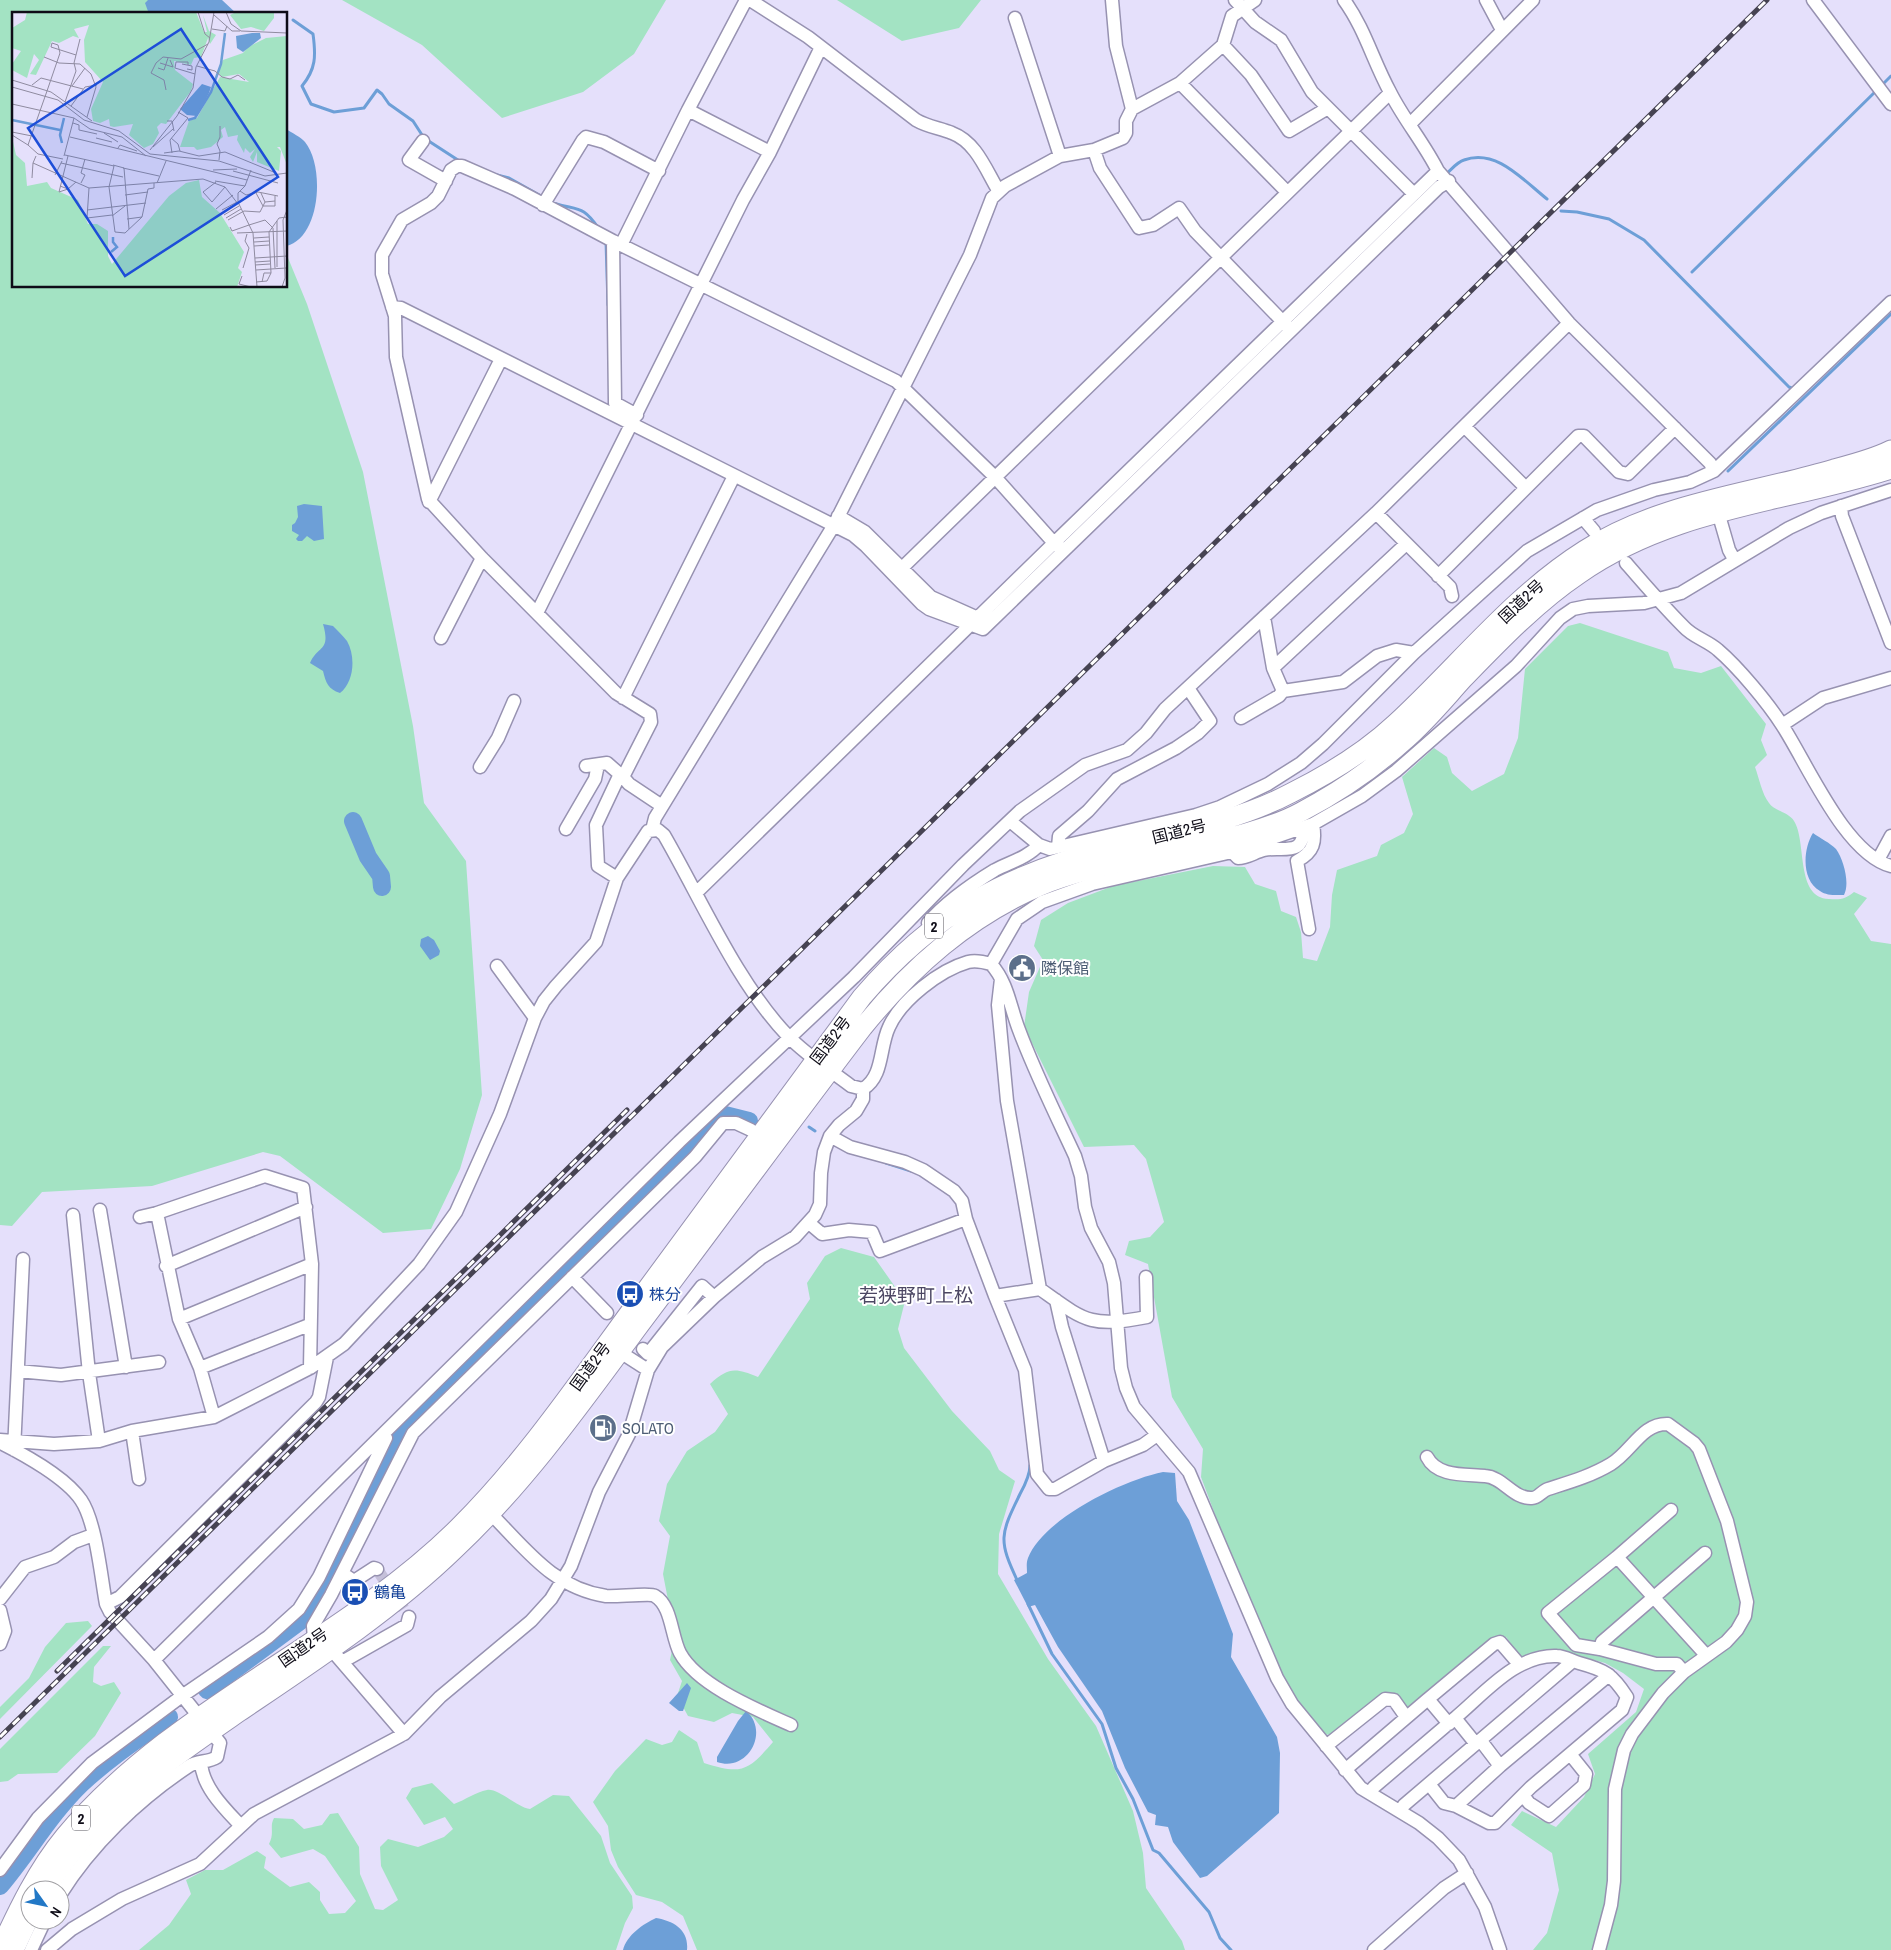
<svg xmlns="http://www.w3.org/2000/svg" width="1891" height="1950" font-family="'Archivo Narrow','Noto Sans JP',sans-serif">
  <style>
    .green { fill: #a3e3c3 }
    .water { fill: #6d9fd7 }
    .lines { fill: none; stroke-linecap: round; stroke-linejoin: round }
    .stream { stroke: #6d9fd7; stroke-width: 3 }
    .river { stroke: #6d9fd7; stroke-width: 18 }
    .minor-tunnel { stroke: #c5c0d9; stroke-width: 12; stroke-dasharray: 12 6; stroke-linecap: butt }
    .minor-casing { stroke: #9792b1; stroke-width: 15 }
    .highway-casing { stroke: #9792b1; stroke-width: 21 }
    .minor { stroke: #fff; stroke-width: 12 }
    .highway { stroke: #fff; stroke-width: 19 }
    .rail-casing { stroke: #464352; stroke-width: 5 }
    .rail { stroke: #fff; stroke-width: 3; stroke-dasharray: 9; stroke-linecap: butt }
    .labels { text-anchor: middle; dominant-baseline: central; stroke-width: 4; stroke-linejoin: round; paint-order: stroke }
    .shield { fill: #fff; stroke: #56555d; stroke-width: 1 }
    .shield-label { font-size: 15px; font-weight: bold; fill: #0e0c17 }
    .street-label { font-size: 16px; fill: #0e0c17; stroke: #fff }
    .service-label { font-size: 16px; fill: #4e5e75; stroke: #fff; text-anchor: start }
    .transit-label { font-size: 16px; fill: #164399; stroke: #fff; text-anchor: start }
    .quarter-label { font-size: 19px; fill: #4c4763; stroke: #fff }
    .inset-river { fill: none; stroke: #6d9fd7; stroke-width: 2.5 }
    .inset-road { fill: none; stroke: #8f8ba0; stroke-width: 1 }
    .view { fill: #1d4ed8; fill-opacity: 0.15; stroke: #1d4ed8; stroke-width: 2.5 }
    .inset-edge { fill: none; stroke: #0e0c17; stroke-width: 2.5 }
  </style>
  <rect width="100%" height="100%" fill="#e5e0fb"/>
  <path class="green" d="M0,0H189L192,14H14V286H286V253L307,304L363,472L413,726L424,803L466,861L482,1095L460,1169L431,1229L383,1233L280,1156L263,1152L152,1186L42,1192L12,1226L0,1225Z
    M342,0H666L634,54L583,92L502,118L422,45Z
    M837,0H981L959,28L902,41Z
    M1580,623L1668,652L1674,668L1701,673L1721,666L1766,724L1761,740L1767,755L1755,767C1759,778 1762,794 1769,803C1774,811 1789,812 1794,821C1807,841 1795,898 1829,899C1841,900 1845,899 1854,892L1867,898L1854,914L1871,941L1891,944V1950H1533L1547,1933L1559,1890L1552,1853L1511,1825L1522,1811L1556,1827L1584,1797L1595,1774L1588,1754L1636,1712L1644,1689L1623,1673L1605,1663L1560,1651L1520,1657L1506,1637H1497L1408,1709L1395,1696L1332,1735L1319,1734L1279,1676L1244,1592L1201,1477L1203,1449L1172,1397L1148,1264L1125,1255L1129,1241L1150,1237L1164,1222L1146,1159L1134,1145L1084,1147L1024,1027L1029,992L1043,960L1034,946L1041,920L1068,903L1113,886L1213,866L1245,867L1255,884L1276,891L1281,911L1296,917L1301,932L1303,958L1317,961L1330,927L1332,895L1337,870L1377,856L1381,845L1404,833L1413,814L1402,777L1434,748L1447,757L1452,773L1472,791L1504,774L1518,738L1525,669L1568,626Z
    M841,1248L874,1257L905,1301L898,1329L904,1348L952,1411L990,1451L999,1470L1015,1481L999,1534L998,1574L1048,1659L1096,1726L1133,1811L1143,1853L1146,1888L1182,1941L1185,1950H697L683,1916L662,1902L636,1895L618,1867L611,1850L608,1826L593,1802L615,1771L646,1739L662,1745L672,1742L679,1730L697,1742L704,1763C742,1775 748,1771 773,1742L753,1717L732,1713L714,1722L688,1716L677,1696L682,1681L670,1660L675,1636L663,1574L670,1536L659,1521L667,1484L687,1451L715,1432L728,1414L710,1384C729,1367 735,1368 758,1377L810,1299L807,1283L825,1256Z
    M88,1621L92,1626L0,1719V1707L29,1678L45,1647L66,1623Z
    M103,1646H111L94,1667L93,1682L101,1686L114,1682L121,1693L95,1736L57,1773L18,1774L8,1781L0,1782V1749Z
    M432,1783L454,1804C465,1800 476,1792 487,1790C498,1788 517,1807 530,1809L553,1795L569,1796L601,1836L610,1863L632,1896L633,1908L625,1923L616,1950H139L169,1925L191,1894L186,1880L205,1870H223L257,1851L266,1857L264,1868L290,1887L309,1882L320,1892V1900L329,1914L345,1913L356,1901L325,1856L313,1849L281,1858L269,1844C275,1832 269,1827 274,1818L293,1819L304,1829L322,1825L330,1814L338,1813L359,1847L360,1874L375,1909L383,1910L398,1900L381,1866L380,1847L388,1839L418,1847L444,1837L453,1829L445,1817L424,1825L406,1798L412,1788Z"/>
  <path class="water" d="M148,0H222L237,14H149L145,3Z
    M286,129C292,133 301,137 305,142C325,166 321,238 286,246Z
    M304,504L322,506L324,539L314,541L307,536L302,541H298L296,539L299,535L292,531V525L295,523L298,517L297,506Z
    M323,624L333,626C338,631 343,636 347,641C356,657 354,682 340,693C328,689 326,683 323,671L310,663C318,645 331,652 323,624Z
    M1813,833C1820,838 1830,843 1836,849C1844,860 1850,884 1844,895C1836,895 1827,896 1820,891C1801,880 1803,849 1813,833Z
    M428,936L434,940L440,951L439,955L430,960L420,946L421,939Z
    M1163,1472L1175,1473L1177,1501L1189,1520L1233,1634L1231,1657L1277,1737L1280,1753L1279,1813L1207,1876L1200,1878L1173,1842L1168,1827L1155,1825L1156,1815L1148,1812L1125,1768L1102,1711L1058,1647L1035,1605L1028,1607L1014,1580L1027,1573C1027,1568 1026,1563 1028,1558C1043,1519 1123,1480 1163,1472Z
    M687,1683L691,1688L683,1711H679L669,1703Z
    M746,1711C770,1731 748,1773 717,1762V1757L738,1721Z
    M656,1918C674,1921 689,1930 687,1950H623C627,1935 643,1924 656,1918Z"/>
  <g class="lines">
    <path class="stream" d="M293,20L313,34C316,56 316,69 302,86L311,104L334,112L364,108L377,90L382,94L389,104L413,121L424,138L461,162
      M1881,86L1891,76
      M1446,174C1451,170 1457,162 1464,160C1496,148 1523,180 1547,199
      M497,175L509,178L541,196
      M553,203C578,211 582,204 599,229
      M1561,211L1577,212L1609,219L1644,240L1789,387L1794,389
      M606,241L608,305
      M1692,272L1877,90
      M1728,471L1891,314
      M809,1127L815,1131
      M886,1163L911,1171
      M1018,1582C998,1540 1000,1535 1020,1494C1025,1485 1030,1475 1030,1465
      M1028,1604L1052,1654L1102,1724L1116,1768L1133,1799L1153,1850L1159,1853L1209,1912L1220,1938L1231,1950"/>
    <path class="river" d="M353,821L368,857L381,876L382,887
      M207,1690L303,1619L323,1592L398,1437L711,1127L725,1115L749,1121
      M0,1886C28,1853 50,1814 81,1784C108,1759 139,1738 169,1717"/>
    <path class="minor-tunnel" d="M377,1569L409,1617"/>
    <g class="minor-casing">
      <path id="minor" d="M750,0L808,37L916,120C928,127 940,128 952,133C976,142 986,170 998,190
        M1112,0L1116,46L1132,109
        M1235,0L1255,22L1281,40L1312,92L1413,193
        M1344,0C1365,29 1373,61 1390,92C1404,120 1424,143 1438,171L1569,323L1710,463L1714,471
        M1486,0L1502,30
        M1813,0L1891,104
        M1015,18L1060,156
        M1223,45L1251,75L1289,131L1328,108
        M1180,83L1287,192
        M688,110L770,152
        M1410,124L1533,0
        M423,141L409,160L446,181
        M1094,150L1100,168L1139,228L1153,225L1179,208L1195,231L1287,326
        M543,205L583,140L586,137L604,142L659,171
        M613,241L615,403L637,415
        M622,243L688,110L746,0
        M392,307L401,308L853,535L866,546L922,604L929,609L983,629L1439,187L1449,181
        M1465,427L1525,487
        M429,502L501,359
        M1841,506L1842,516L1891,643
        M1718,512L1729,550L1734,559
        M1376,513L1450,587L1452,596
        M838,516L865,532L931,597L978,618
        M1583,518L1594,531
        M1626,563C1645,585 1663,606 1684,627C1693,637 1708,641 1718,650C1738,667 1768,703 1782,725C1807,763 1845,854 1891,866
        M903,567L1390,93
        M1438,576L1578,436H1584L1619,472L1628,474L1675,428
        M537,613L743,200L770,152L821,47
        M1264,617L1273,668L1283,691
        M441,638L482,558
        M1273,668L1406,544
        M623,698L734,476
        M1241,718L1279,696L1283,691L1343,682L1377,656L1396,650L1414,653
        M1782,725L1823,698L1891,678
        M586,766L607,763L623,777
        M480,767L498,738L514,701
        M662,806L629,784L623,777L651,722L650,714L616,693L482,558L428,499L396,357L395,316L382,274V255L402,220L431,203L438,196L451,170L457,166H462L515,189L613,241L896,381L995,477L1054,543L1438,171
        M1010,821L1039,845
        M566,829L595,779L598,765
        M652,830L655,818L834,525L970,255L992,198L1005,186L1060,156L1094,150L1123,138L1126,133V121L1132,109L1180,83L1223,45L1232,16L1255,0
        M1058,847L1059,836L1088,811L1117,779L1176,748L1198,733L1210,721L1188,688
        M1232,852L1238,858C1248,858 1255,852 1264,850C1281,846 1304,857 1303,830
        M1878,860L1891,836
        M617,878L598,866L596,825L620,774
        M697,892L1054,543L1060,547
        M928,923C946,902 972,884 995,870C1010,862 1027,858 1039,845L1050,849L1196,815L1220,807L1268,784L1301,763L1323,744L1414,653L1527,551L1597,510L1654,490L1690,482L1714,471L1891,302
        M1309,929L1297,861C1314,852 1316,842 1313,824
        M991,964C1008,983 1010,1007 1019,1030C1035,1073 1056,1115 1075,1156L1081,1176L1085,1207L1091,1228L1109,1262L1114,1283L1121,1368L1126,1388L1134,1407L1189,1472L1277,1678L1292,1704L1361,1788L1419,1823L1438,1838L1459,1860L1485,1907L1500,1950
        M497,966L535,1018
        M1001,979L998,1005L1007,1101L1040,1289
        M830,1136L850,1147L905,1162L923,1170L954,1191L962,1201L966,1219L995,1296L1025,1370L1037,1474L1049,1489H1055L1104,1461L1143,1445L1157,1435
        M100,1210L126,1367
        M73,1215L89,1373L99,1441
        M140,1217L157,1213
        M809,1223L822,1234L849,1230L872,1232L880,1251L966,1219
        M166,1266L306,1207
        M572,1277L607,1313
        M995,1296L1040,1289C1085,1321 1090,1328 1147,1317L1146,1277
        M1056,1300L1062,1327L1104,1461
        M179,1319L312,1264
        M643,1349L648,1354L702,1286L714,1297
        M620,1352L648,1370
        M200,1368L309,1325
        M18,1371L61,1375L159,1362
        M214,1417L200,1368L179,1319L157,1213L265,1176L303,1188L312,1264L310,1368
        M132,1431L139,1479
        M0,1440L54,1444L99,1441L132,1431L214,1417L310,1368L344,1344L419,1264L456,1212L500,1114L535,1018L544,1001L556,986L596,942L617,878L648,831L658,830L664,835C701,899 737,983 788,1036C806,1055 830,1070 851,1086L863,1089C884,1076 879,1048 889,1027C901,1000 940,970 968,962C976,960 984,962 991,964L1017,919L1042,902L1092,884L1232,852L1313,824L1362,796L1396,771L1516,666L1560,618L1573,609L1588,606L1644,603L1681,593L1789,528L1821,513L1891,490
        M1,1443C25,1455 66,1478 81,1500C96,1522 101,1577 106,1604L110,1612L154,1660L220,1743L217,1757C208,1763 198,1760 189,1766C139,1799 91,1845 60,1895
        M14,1450L23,1259
        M1427,1457C1437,1477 1465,1474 1485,1476C1503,1477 1513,1499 1532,1498C1538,1498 1542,1491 1548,1489C1570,1482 1591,1476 1611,1464C1632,1451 1642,1423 1668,1424L1694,1443L1699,1449L1727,1521L1747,1602L1745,1616L1737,1630L1726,1642L1684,1672L1663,1693L1632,1734L1624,1750L1615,1789L1614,1881L1611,1905L1599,1950
        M1671,1510L1617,1557L1706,1655
        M491,1514C526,1549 553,1588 606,1596C616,1597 650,1593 655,1596C672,1606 671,1636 680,1653C698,1686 758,1710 791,1725
        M342,1573L354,1581L374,1568L377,1569
        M0,1599L25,1567L54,1557L74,1542L93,1535
        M106,1604L120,1597L316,1402L319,1397L327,1357
        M0,1610L5,1631L0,1644
        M314,1639L313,1626L331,1595L413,1433L695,1157L723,1123H736L751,1130
        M330,1648L404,1734
        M1600,1649L1576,1645L1548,1613L1617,1557
        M154,1660L679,1142L854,977L963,865L1020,811L1085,765L1127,750L1146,733L1165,709L1376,513L1569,323
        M342,1662L407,1625L409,1617
        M1684,1672L1677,1664H1656L1600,1649L1602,1642L1705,1553
        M1428,1699L1494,1644L1500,1642L1519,1664
        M1481,1741L1500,1766L1609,1675
        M1476,1744L1455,1718C1484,1694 1516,1654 1557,1656C1564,1656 1572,1661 1579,1663C1605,1670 1612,1674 1627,1697L1622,1710L1570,1754L1586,1774L1584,1785L1549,1816L1529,1803L1523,1795
        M1326,1746L1385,1699L1394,1700L1406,1717
        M201,1762C202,1787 225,1809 241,1826
        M1500,1766L1456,1806L1489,1823H1495L1531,1787L1570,1754
        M1345,1770L1428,1699L1449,1724
        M1429,1784L1444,1803L1456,1806
        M1370,1792L1374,1787L1455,1718
        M1400,1811L1404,1805L1573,1661
        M0,1870L38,1818L92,1763L182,1696L268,1637L299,1609L319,1577L386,1438
        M31,1950L45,1920
        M47,1950L72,1929L122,1899L200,1864L254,1814L404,1734L440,1697L531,1621L551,1599L571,1566L599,1492L629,1434L648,1370L662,1347L714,1297L762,1257L795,1237L815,1215L820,1204L821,1173L824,1152L830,1136L839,1125L856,1111L863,1099V1089
        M1374,1950L1444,1888L1467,1873"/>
    </g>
    <g class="highway-casing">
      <path id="highway" d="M46,1890C91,1813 167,1762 239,1712C313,1662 391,1611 455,1549C524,1484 579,1407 635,1331C711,1230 786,1128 863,1027C912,967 968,917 1040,886C1081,869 1126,862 1168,852C1209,842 1264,832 1301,812C1339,792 1373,769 1405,740C1426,722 1444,700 1463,679C1499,642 1536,603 1579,574C1673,508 1785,503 1891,469
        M0,1949C18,1910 37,1870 65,1836C171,1708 343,1643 459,1527C524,1462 576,1386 630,1312C707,1207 784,1102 862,997C934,913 1007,873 1114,847C1174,832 1236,822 1291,793C1329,774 1364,753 1395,724C1458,666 1512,596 1585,550C1660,502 1750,494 1834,469C1853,464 1873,459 1891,450
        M14,1950L30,1916"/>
    </g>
    <use href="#minor" class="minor"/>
    <use href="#highway" class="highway"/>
    <g class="rail-casing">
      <path id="rail" d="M57,1671L627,1110
        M0,1737L1767,0"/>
    </g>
    <use href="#rail" class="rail"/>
  </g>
  <defs>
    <g id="civic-disc" transform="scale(1.4375)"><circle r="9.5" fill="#5c6f8a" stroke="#fff"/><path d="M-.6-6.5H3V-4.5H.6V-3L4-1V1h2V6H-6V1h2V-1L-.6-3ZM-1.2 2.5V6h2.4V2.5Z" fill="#fff"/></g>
    <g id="bus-disc" transform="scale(1.4375)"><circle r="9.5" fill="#1a4fb4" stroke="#fff"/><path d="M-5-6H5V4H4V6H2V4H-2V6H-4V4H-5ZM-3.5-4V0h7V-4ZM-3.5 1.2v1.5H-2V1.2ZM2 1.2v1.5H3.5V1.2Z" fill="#fff"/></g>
    <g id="fuel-disc" transform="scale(1.4375)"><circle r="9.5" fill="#5c6f8a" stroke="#fff"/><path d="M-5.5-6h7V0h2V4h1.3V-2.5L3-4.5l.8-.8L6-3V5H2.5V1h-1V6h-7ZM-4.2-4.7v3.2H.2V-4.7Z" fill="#fff"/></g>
  </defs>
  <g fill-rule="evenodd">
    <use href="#civic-disc" x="1022" y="968"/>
    <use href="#bus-disc" x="630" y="1294"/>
    <use href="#fuel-disc" x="603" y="1428"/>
    <use href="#bus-disc" x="355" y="1592"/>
  </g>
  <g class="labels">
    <g class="shield">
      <rect x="925" y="913.5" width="18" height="25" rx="4"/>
      <rect x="72" y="1805.5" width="18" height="25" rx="4"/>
    </g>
    <g class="shield-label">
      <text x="934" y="926">2</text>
      <text x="81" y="1818">2</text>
    </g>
    <g class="street-label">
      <text transform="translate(1521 601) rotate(-43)">国道2号</text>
      <text transform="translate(1179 831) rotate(-14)">国道2号</text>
      <text transform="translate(830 1040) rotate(-53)">国道2号</text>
      <text transform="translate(590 1366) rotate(-54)">国道2号</text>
      <text transform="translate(303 1647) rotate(-35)">国道2号</text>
    </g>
    <g class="service-label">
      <text x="1041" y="968">隣保館</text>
      <text x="622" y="1428">SOLATO</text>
    </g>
    <g class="transit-label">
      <text x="649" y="1294">株分</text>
      <text x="374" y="1592">鶴亀</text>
    </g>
    <g class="quarter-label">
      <text x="916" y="1295">若狭野町上松</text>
    </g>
  </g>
  <g transform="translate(12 12)">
    <rect width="275" height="275" fill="#e5e0fb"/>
    <path d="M15,0H184L192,20H195L191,3L197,19L204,23L198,32L196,26L189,45L182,46L179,53L162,49L163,58L181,72L179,79L154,112L149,111L145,115L147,121L141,132L132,136L117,123L121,112L102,115L98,114L97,107L88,111L81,109L79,97L91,70L73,50L72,28L77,13L62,17L67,26L61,24L47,31L40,29L24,63L18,62L27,48L22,42L15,66L0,58V52L9,39L0,36V16L13,8ZM224,0H262V6L252,19L239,15L229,17L218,3ZM275,24V153L268,135H265L269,139L267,159L245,150V140L241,150L238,145L243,137L238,141L233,136L232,141L225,128L226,123L216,125L213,115L209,118L211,125L199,135L185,138L182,135H168L177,109L185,106L208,65L237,70L227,62L210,65L205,60L211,48L231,41L236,35L254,26ZM0,125L4,143L13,151L15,174L35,170L39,176L66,188L76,212H85L96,219V244L100,252L157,184L174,171L187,168L190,185L208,201L232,240L226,256L230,260L225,275H0Z" fill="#a3e3c3"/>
    <path d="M240,21H248L249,26L231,40L225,36L224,24ZM190,72L199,75L197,81L185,104L175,103L168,97Z" fill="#6d9fd7"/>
    <path class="inset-river" d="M0,108L48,118M176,108L183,106L199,80L209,52L213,21M50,131L48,123L52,106M99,240L105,235L101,230V225"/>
    <path class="inset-road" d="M186,0L193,22L198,26M214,0L219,12L229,19L275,21M202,3L220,19H228M200,17L213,19L215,14M40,31L39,35L64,43L62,51M64,43L68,27M32,45L47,51L68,52L79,62L84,75L75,105M148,51L161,55L158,48M170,52L180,54V58L175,57M185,54L203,59L210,65L218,67L226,63L233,68M146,56L152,58L156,46M163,56L164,50H176V53M163,56L183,62M0,68L39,80L80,109M20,73L29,66L71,77M60,74L73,56M0,75L46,88L72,108L107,119L138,142L207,149L253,164L275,161M154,78L152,68L139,61L144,51L151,45L169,47L196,32M35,79L16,133L26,142L51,147M35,79L48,41L46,33L40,31M53,90L64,59L62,51M0,92L62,106L78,117L110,125L134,144M59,94L73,75L85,73M155,109H160L162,119M61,111L67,113V118L85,122M0,120L20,124M92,121L106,130M0,123L16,133M58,125L235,168M84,126L100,130M159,126L166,132L168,139M141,135L161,117M106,136L108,133L125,139M138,138L165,104L181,76L184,55L197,30L202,0M152,141L167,139L187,144L213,140L264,161M160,141L158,128L176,106L166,100M53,143L102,154L97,175L103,220L113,221L130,205L136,177L142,176V171M24,144L21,151L77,176L191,167L213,175L226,192M52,144L62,106M56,144L47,180L56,177M207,148L208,139L205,132L208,125V114M49,151L111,165M101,153L112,156L117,217M111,156L147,164M201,158L225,157M239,158L233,174L226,181V190L241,221L245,275M221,159L266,171M43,163L50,149M20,166L21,151M203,169L233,174M204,170L191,180L200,190L213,175M69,171L73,163L69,161L73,147M145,171L154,149M48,174L56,177L64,170M77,176L75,206L100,203M228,179L234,183L246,180L266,184M244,181L251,194H263V184M249,181L253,190L263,189M113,183L136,180M204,197L221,183M75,198L134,191M210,198L225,190M212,203L227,194M100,204L113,194M214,206L229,197M115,207L130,205M216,208L232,199L248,200L253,190M237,213L253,208L261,216L263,256M218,215L220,219L237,213M225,221L275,219M242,226L257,225M242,230L257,229M242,234L257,233M243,246L275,244M243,250L258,249M243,253L258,252M265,255V209M231,256L237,236L233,229L235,222M244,258L274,256M230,264L227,272L239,275M244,270L255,269L259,261L257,220L267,206L275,205M250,270L252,261H259M270,275L273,266L271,208L275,198"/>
    <path class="view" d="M169,17L266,165L113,264L16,116Z"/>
    <rect width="275" height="275" class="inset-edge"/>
  </g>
  <g transform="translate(45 1905) rotate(123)"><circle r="24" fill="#ffffff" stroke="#9f9ea2"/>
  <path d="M0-4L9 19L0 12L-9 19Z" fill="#2278c6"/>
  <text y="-8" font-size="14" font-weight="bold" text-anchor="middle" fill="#0e0c17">N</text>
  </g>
</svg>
